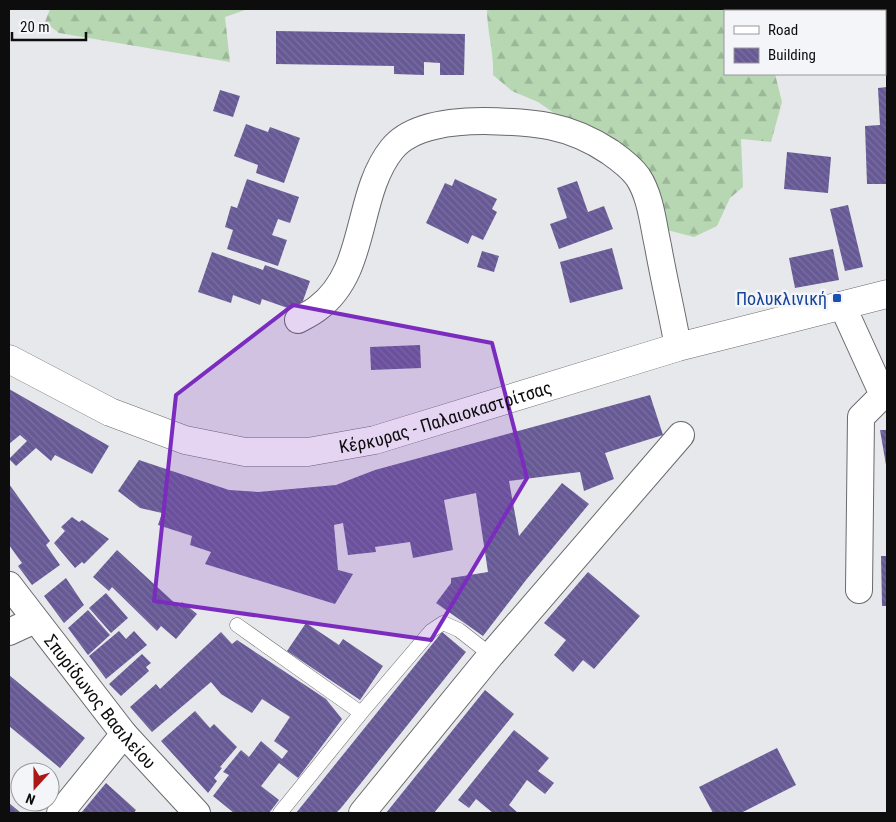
<svg xmlns="http://www.w3.org/2000/svg" width="896" height="822" font-family="'Roboto Condensed',sans-serif">
  <style>
    .forest { fill: url(#forest-firs) }
    .building { fill: url(#building-back-hatch) }
    .lines { fill: none; stroke-linecap: round; stroke-linejoin: round }
    .lane-casing { stroke: #696a6d; stroke-width: 15 }
    .street-casing { stroke: #696a6d; stroke-width: 28 }
    .primary-casing { stroke: #696a6d; stroke-width: 29 }
    .lane { stroke: #fff; stroke-width: 14 }
    .street { stroke: #fff; stroke-width: 26 }
    .primary { stroke: #fff; stroke-width: 28 }
    .marked { fill: #7b2cbf; fill-opacity: 0.2; stroke: #7b2cbf; stroke-width: 4; stroke-linejoin: round }
    .transit-dot { fill: #1a4fb4; stroke: #f4f5f9; stroke-width: 2 }
    .labels { text-anchor: middle; dominant-baseline: central; stroke-width: 5; stroke-linejoin: round; paint-order: stroke }
    .transit-label { font-size: 18px; fill: #164399; stroke: #f4f5f9; text-anchor: end }
    .street-label { font-size: 18px; fill: #0d0d0e; stroke: #f4f5f9 }
  </style>
  <defs>
    <pattern id="forest-firs" width="22" height="20" patternUnits="userSpaceOnUse" patternTransform="scale(1.25)"><rect width="22" height="20" fill="#b6d7b2"/><path d="M5 1l3.5 6h-7zM16 11l3.5 6h-7z" fill="#9bb798"/></pattern>
    <pattern id="building-back-hatch" width="6" height="6" patternUnits="userSpaceOnUse" patternTransform="scale(1.25)"><rect width="6" height="6" fill="#665995"/><path d="M-1 5l2 2M0 0l6 6M5-1l2 2" fill="none" stroke="#7a709e"/></pattern>
  </defs>
  <rect width="100%" height="100%" fill="#e7e8eb"/>
  <path class="forest" d="M50,9H248L225,17L230,62L59,33L45,22Z
    M487,9H739L740,11H725V74H775L782,102L771,142L741,139L743,187L730,198L717,226L694,237L667,230L592,139L538,102L512,91L493,75C494,51 487,32 487,9Z"/>
  <path class="building" d="M766,9H791L797,11H765Z
    M276,31L465,34L464,75H440V63L424,62V75L394,74V66L276,64Z
    M887,87V184H867L865,126L880,125L878,88Z
    M220,90L240,96L233,117L213,111Z
    M246,124L268,132L270,127L300,138L284,183L256,173L258,165L234,156Z
    M787,152L831,157L828,193L784,189Z
    M247,179L299,197L290,223L278,219L272,235L287,240L278,266L227,249L233,230L225,227L231,206L237,208Z
    M455,179L497,199L492,209L497,212L483,240L472,235L468,244L426,223L445,183L452,186Z
    M577,181L588,212L604,206L613,229L559,249L550,224L567,218L557,188Z
    M848,205L863,267L845,271L830,209Z
    M612,248L623,289L570,303L560,262Z
    M833,249L839,280L795,288L789,258Z
    M482,251L499,256L494,272L477,267Z
    M212,252L263,270L265,265L310,281L299,312L262,299L260,305L233,295L231,303L198,292Z
    M420,345L421,368L371,370L370,347Z
    M9,389L109,446L92,474L55,455L51,461L36,448L16,466L9,459L27,441L20,435L9,444Z
    M650,395L663,435L605,453L614,479L584,491L580,472L509,481L519,536L562,483L589,504L526,580L483,636L436,603L451,583V578L488,572L476,493L444,500L453,550L413,558L410,542L375,547L376,552L348,555L343,523L334,525L338,570L353,574L335,604L205,564L211,552L190,545L192,536L158,525L162,513L140,508L118,491L139,460L229,490L258,492L336,485L375,470Z
    M880,430H887V465H886Z
    M9,484L50,541L46,545L60,565L32,585L18,566L22,563L9,545Z
    M72,517L79,522L82,520L109,539L84,564L82,562L75,568L54,543L65,531L61,527Z
    M117,550L179,607L182,602L197,614L176,639L161,626L157,631L112,587L109,591L93,577Z
    M881,556H887V606H882Z
    M588,572L640,616L594,669L583,660L573,672L554,655L566,640L544,623Z
    M66,578L84,605L64,623L44,596Z
    M106,593L128,618L111,633L89,608Z
    M88,610L110,635L88,655L68,628Z
    M306,623L339,645L343,639L383,666L360,700L287,651Z
    M119,631L126,639L134,631L147,645L106,679L89,656Z
    M221,632L232,644L237,640L326,699L342,719L298,778L279,763L261,786L279,800L269,813H234L213,796L229,775L223,772L241,750L249,757L261,741L282,759L288,751L274,741L290,717L262,699L252,713L221,694L211,682L152,732L130,707L156,684L160,689Z
    M442,632L466,652L341,808L336,813H296Z
    M142,654L151,663L146,667L149,671L121,696L109,684Z
    M9,675L85,738L60,768L9,726Z
    M485,690L514,714L434,813H386Z
    M195,711L210,728L214,724L237,747L220,767L222,768L214,778L217,781L208,793L161,741Z
    M514,730L549,758L538,771L554,783L545,794L527,780L509,805L518,813H493L476,799L469,808L458,800Z
    M777,748L796,785L741,813H713L699,787Z
    M106,783L136,810L134,813H81Z
    M9,803L21,813H9Z"/>
  <g class="lines">
    <g class="lane-casing">
      <path id="lane" d="M237,625L361,713
        M280,813L361,713L431,631L443,623L459,630L491,655"/>
    </g>
    <g class="street-casing">
      <g id="street">
        <path d="M885,21L887,20"/>
        <path d="M842,305L883,395L861,417L859,590"/>
        <path d="M298,320C305,316 312,313 318,308C368,271 355,195 392,149C411,125 455,121 484,121C534,122 568,124 610,152C620,159 631,167 638,177C651,197 653,224 658,246C664,280 672,313 678,347"/>
        <path id="s1" d="M9,585L124,734L197,813"/>
        <path d="M9,632L35,620"/>
        <path d="M60,813L124,734"/>
        <path d="M362,813L491,655L681,435"/>
      </g>
    </g>
    <g class="primary-casing">
      <g id="primary">
        <path id="s2" d="M9,359L110,412L185,440L245,452H308L375,440L678,347L887,294"/>
      </g>
    </g>
    <use href="#lane" class="lane"/>
    <use href="#street" class="street"/>
    <use href="#primary" class="primary"/>
  </g>
  <path class="marked" d="M293,305L492,343L527,478L431,640L154,601L176,395Z"/>
  <rect class="transit-dot" x="832" y="293" width="10" height="10" rx="2.5"/>
  <g class="labels">
    <g class="transit-label">
      <text x="827" y="298">Πολυκλινική</text>
    </g>
    <g class="street-label">
      <text stroke="none"><textPath href="#s2" startOffset="460">Κέρκυρας - Παλαιοκαστρίτσας</textPath></text>
      <text stroke="none"><textPath href="#s1" startOffset="148">Σπυρίδωνος Βασιλείου</textPath></text>
    </g>
  </g>
  <rect width="896" height="822" fill="none" stroke="#0d0d0e" stroke-width="20"/>
  <rect x="724" y="10" width="162" height="65" fill="#f4f5f9" stroke="#98989b"/>
  <rect x="734" y="26" width="25" height="8" fill="#ffffff" stroke="#98989b"/>
  <text x="768" y="35" font-size="15" fill="#0d0d0e">Road</text>
  <rect x="734" y="48" width="25" height="15" fill="url(#building-back-hatch)" stroke="#98989b"/>
  <text x="768" y="60" font-size="15" fill="#0d0d0e">Building</text>
  <g transform="translate(35 787) rotate(201)"><circle r="24" fill="#f4f5f9" stroke="#98989b"/>
  <path d="M0-4L9 19L0 12L-9 19Z" fill="#ab1917"/>
  <text y="-8" font-size="14" font-weight="bold" text-anchor="middle" fill="#0d0d0e">N</text>
  </g>
  <path d="M12 32v8h74v-8" fill="none" stroke="#0d0d0e" stroke-width="2.5"/>
  <text x="20" y="32" font-size="15" fill="#0d0d0e" stroke="#f4f5f9" stroke-width="4" paint-order="stroke">20 m</text>
</svg>
